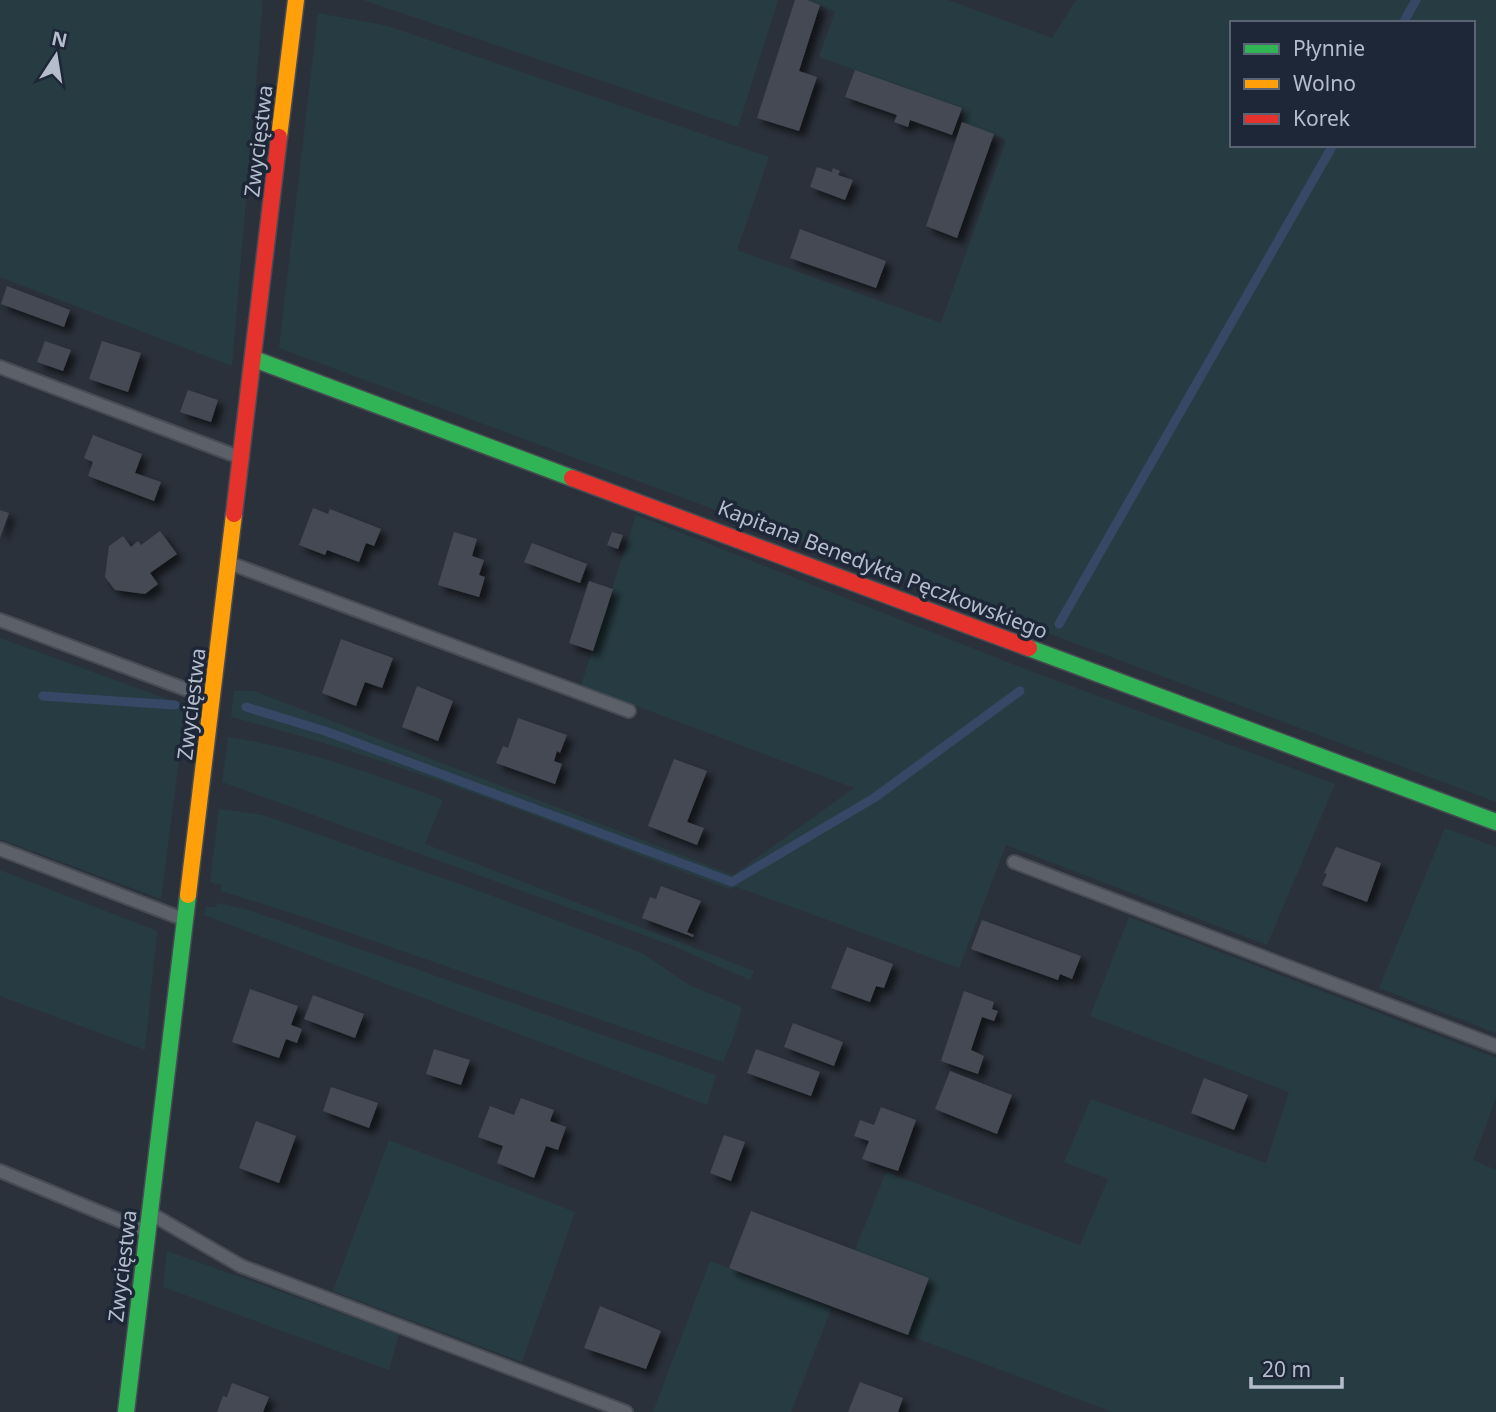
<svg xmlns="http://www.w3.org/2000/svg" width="1496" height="1412" font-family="'Noto Sans',sans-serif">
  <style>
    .green { fill: #273c42; fill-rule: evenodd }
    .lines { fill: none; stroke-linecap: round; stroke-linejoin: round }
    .stream { stroke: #364866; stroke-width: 9 }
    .building { fill: #444952; filter: url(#shadow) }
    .lane-casing { stroke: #474c54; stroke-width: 16 }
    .fast-casing { stroke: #474c54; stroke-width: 19 }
    .slow-casing { stroke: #474c54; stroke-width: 19 }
    .jam-casing { stroke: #474c54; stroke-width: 19 }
    .lane { stroke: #5c6069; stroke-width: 12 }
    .fast { stroke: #30b455; stroke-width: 16 }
    .slow { stroke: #ff9f0a; stroke-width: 16 }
    .jam { stroke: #e5322d; stroke-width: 16 }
    .labels { text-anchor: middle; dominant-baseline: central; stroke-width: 7; stroke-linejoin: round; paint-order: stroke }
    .street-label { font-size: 21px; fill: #b5bdcc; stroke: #1d2737 }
  </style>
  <defs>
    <filter id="shadow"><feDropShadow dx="6" dy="6" stdDeviation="3.5" flood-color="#0009"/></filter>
  </defs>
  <rect width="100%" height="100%" fill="#2b313b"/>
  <path class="green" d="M0,0H263L232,366L0,277Z
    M363,0H778L738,127Z
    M807,0H948L1052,38L1076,0H1496V802L1045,632L279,348L318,13L388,26L769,157L737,250L941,323L1006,140L962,122V108L819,57L835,12ZM1232,23H1473V145H1232Z
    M636,515L1020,667L1335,784L1267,945L1006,845L959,968L737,887L729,889C564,828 401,760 231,717L234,691H254L733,875L854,788L581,685Z
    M0,638L186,706L161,899L0,839Z
    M228,737C302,748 374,774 443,800L425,844L754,971L750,980L671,945L222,782Z
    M219,809L263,815L482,892L642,953L689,985L742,1007L733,1039L723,1062L304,917L221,891V885L210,882Z
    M1445,828L1496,847V1033L1379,988Z
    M0,870L157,931L145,1050L0,996Z
    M218,903L249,910L716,1075L707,1105L204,915L206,906L215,908Z
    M1129,917L1496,1058V1098L1473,1160L1496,1170V1412H1112L908,1335L929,1278L855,1250L886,1172L1080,1245L1108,1179L1064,1162L1091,1099L1266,1163L1289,1092L1090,1016Z
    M389,1140L575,1212L522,1362L333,1291Z
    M167,1251L399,1334L389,1370L163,1287Z
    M710,1261L832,1307L791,1412H653Z"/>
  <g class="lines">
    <path class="stream" d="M1403,23L1416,0
      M1059,624L1333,145
      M43,696L175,705
      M246,707L325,731L732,882L874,798L1020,691"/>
  </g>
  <path class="building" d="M795,0H807L820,5L799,71L817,77L799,131L757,118Z
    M855,70L962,108L952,135L910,120L908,127L894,122L897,115L845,97Z
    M962,122L994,134L957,238L926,226Z
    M817,167L832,172L833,168L840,171L838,175L853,180L845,200L810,187Z
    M800,229L886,261L876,288L790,258Z
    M7,286L70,310L64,327L1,304Z
    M45,341L71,350L63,371L37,362Z
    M102,341L141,353L128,392L89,379Z
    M188,390L218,400L211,422L180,412Z
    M93,435L142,454L135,473L161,482L154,501L88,476L93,462L84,458Z
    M313,508L328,514L330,509L381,529L374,546L366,543L359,562L327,550L325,555L299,545Z
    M0,510L9,513L0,538Z
    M160,531L177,554L150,573L158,584L145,594L115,590L105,577L109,546L123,536L131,547L138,541L141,545Z
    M454,532L477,539L472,556L484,560L479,575L485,577L479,597L438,585Z
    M612,532L623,535L618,549L607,545Z
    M532,543L587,564L580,583L524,562Z
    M589,581L613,589L593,651L569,643Z
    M341,639L393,658L382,688L365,682L356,706L322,693Z
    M417,686L453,701L438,741L402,727Z
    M518,718L567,735L560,753L557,751L554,761L562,764L555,784L496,763L503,746L508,748Z
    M674,759L707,771L687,822L704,828L697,845L648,826Z
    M1336,847L1381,863L1367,902L1322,885L1327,874L1324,873Z
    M661,886L701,901L687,932L694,935L693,937L642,918L650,897L656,899Z
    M982,920L1081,956L1072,979L1060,974L1058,980L971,949Z
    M847,947L893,964L884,988L876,986L870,1002L831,988Z
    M250,989L298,1006L291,1025L302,1029L297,1043L286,1039L279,1058L232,1042Z
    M964,991L994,1002L992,1009L998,1011L994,1021L982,1017L971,1050L984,1056L978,1074L941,1061Z
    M313,995L364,1014L355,1038L304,1019Z
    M793,1023L843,1042L834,1066L784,1047Z
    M434,1049L470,1060L461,1085L426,1074Z
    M756,1049L820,1072L811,1096L747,1073Z
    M950,1071L1012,1095L997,1134L935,1109Z
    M1204,1078L1248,1095L1234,1130L1191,1113Z
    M331,1087L378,1103L369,1128L323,1111Z
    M521,1098L554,1110L550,1121L566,1127L558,1150L546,1146L534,1178L497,1163L503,1146L478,1137L490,1106L514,1115Z
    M881,1107L916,1120L898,1171L862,1159L869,1141L854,1136L860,1120L874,1125Z
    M256,1121L296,1136L279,1183L239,1168Z
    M724,1135L745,1142L731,1181L710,1173Z
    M751,1211L929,1278L908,1335L729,1268Z
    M600,1306L661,1331L646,1369L584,1348Z
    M860,1382L903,1398L898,1412H848Z
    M232,1383L269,1397L263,1412H217L223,1396L227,1397Z"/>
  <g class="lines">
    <g class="lane-casing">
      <path id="lane" d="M0,367L239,457
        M232,564L629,711
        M0,620L209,698
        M0,849L183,919
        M1014,862L1496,1046
        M0,1171L145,1231
        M153,1215L241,1266L626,1412"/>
    </g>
    <g class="fast-casing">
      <path id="fast" d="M254,359L572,478
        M1029,648L1496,822
        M126,1412L188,895"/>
    </g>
    <g class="slow-casing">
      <path id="slow" d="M279,137L296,0
        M188,895L234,514"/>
    </g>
    <g class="jam-casing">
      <path id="jam" d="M572,478L1029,648
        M234,514L279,137"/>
    </g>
    <use href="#lane" class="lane"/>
    <use href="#fast" class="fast"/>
    <use href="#slow" class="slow"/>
    <use href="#jam" class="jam"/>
  </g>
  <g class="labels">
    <g class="street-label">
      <text transform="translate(258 141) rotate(-83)">Zwycięstwa</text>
      <text transform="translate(883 569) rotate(21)">Kapitana Benedykta Pęczkowskiego</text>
      <text transform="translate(191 704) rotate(-83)">Zwycięstwa</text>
      <text transform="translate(122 1266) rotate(-83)">Zwycięstwa</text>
    </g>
  </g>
  <rect x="1230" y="21" width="245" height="126" fill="#1d2737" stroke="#5a6373" stroke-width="2"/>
  <rect x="1244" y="44" width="35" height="10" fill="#30b455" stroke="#5a6373" stroke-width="2"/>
  <text x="1293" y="56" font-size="21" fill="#b5bdcc">Płynnie</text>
  <rect x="1244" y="79" width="35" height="10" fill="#ff9f0a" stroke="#5a6373" stroke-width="2"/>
  <text x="1293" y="91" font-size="21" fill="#b5bdcc">Wolno</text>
  <rect x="1244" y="114" width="35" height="10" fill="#e5322d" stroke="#5a6373" stroke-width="2"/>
  <text x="1293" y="126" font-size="21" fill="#b5bdcc">Korek</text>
  <g transform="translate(56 56) rotate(12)" stroke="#1d2737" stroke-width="5" paint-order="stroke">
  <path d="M0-5L12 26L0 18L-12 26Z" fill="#b5bdcc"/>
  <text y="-10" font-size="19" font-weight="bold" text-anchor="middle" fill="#b5bdcc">N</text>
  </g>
  <path d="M1251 1377v10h91v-10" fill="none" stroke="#b5bdcc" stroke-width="3.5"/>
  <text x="1262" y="1377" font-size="21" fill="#b5bdcc" stroke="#1d2737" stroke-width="5" paint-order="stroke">20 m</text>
</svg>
